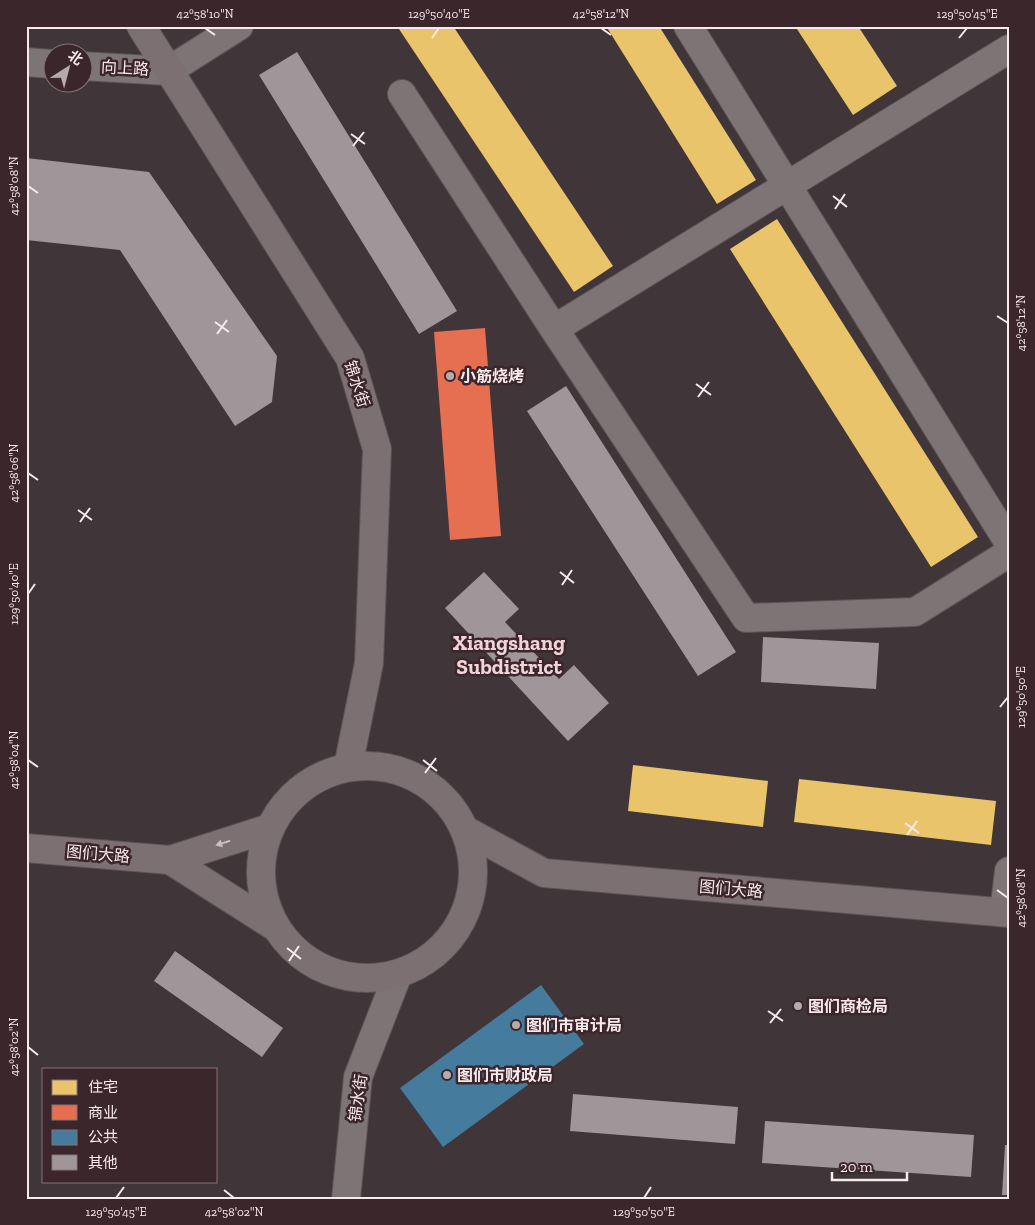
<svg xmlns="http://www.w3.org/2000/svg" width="1035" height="1225" font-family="'Zilla Slab','Noto Sans SC',serif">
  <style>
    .homes { fill: #e9c46a }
    .shops { fill: #e76f51 }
    .public { fill: #457b9d }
    .building { fill: #a09699 }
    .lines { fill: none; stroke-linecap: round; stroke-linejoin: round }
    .minor-casing { stroke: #5d5255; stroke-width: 30 }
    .major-casing { stroke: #5d5255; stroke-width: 30 }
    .minor { stroke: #7d7476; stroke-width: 28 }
    .major { stroke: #7c7073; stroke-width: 28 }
    .oneway { fill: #ccbfc2 }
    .ticks { fill: none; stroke: #f7e9ec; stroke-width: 2 }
    .poi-dot { fill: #b7aaad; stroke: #3b262c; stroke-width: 2 }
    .labels { text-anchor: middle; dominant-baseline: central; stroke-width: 5; stroke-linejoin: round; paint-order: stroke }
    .street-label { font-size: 16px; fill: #f7e9ec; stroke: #3b262c }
    .poi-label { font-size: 16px; font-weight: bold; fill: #f7e9ec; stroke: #3b262c; text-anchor: start }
    .district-label { font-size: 21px; font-weight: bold; fill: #f0d4da; stroke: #3b262c }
    .neatline { fill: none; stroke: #f7e9ec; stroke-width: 2 }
    .ticks-label { font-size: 12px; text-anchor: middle; fill: #f7e9ec }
  </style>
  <rect width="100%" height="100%" fill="#403538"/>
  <path class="homes" d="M397,26H453L613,266L574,292Z
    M606,26H659L756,180L717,204Z
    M795,26H858L897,86L853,115Z
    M777,219L978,537L931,567L730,249Z
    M633,765L768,781L763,827L628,811Z
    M799,779L996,801L991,845L794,822Z"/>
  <path class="shops" d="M485,328L501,536L450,540L434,332Z"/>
  <path class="public" d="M541,985L584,1044L443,1147L400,1088Z"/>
  <path class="building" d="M297,52L457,311L419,334L259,75Z
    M26,158L149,172L277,356L272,402L235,426L120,250L26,240Z
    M566,386L736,652L698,676L527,411Z
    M484,572L519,609L505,622L559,679L574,665L609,703L568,741L445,608Z
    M763,637L879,643L876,689L761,682Z
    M175,951L283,1028L262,1057L154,981Z
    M573,1094L738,1107L735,1144L570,1131Z
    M765,1121L974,1135L971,1177L762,1163Z
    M1005,1145H1009V1195H1002Z"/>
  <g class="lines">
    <g class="minor-casing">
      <path id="minor" d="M688,26L1009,543
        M26,62L52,64
        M82,66L168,71L239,26
        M402,94L554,329L746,618L915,612L1009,553
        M554,329L1009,49
        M1004,912L1009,871
        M346,1199L358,1077L398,974"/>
    </g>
    <g class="major-casing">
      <path id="major" d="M141,26L350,358L377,449L369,663L348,767
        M261 872a106 106 0 1 1 212 0a106 106 0 1 1-212 0Z
        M270,828L170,860L277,928
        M465,830L544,873L1009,913
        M26,848L170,860"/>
    </g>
    <use href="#minor" class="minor"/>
    <use href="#major" class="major"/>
  </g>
  <defs><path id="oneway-solid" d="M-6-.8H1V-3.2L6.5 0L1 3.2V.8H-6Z" transform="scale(1.25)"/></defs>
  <use class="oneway" href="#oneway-solid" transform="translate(223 843) rotate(162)"/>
  <path class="ticks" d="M205,28L215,35M601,28L611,35M432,38L439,28M959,38L967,28M351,134L365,144M353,146L364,132M28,186L38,193M833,196L847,207M835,209L845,194M997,316L1008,323M215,322L229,332M217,334L227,320M696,384L711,395M698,397L709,382M28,473L38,480M78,510L92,520M80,522L90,508M560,572L574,583M562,585L572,570M28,594L35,584M1000,707L1008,697M28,760L38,767M423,760L437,771M425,773L436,758M905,823L919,833M907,835L917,821M997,890L1008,898M287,948L301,959M289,961L299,946M768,1011L783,1021M770,1023L781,1009M28,1047L38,1055M224,1190L234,1198M116,1198L124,1187M644,1198L651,1187"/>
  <g class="poi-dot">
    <circle cx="450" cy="376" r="5"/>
    <circle cx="798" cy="1006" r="5"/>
    <circle cx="516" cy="1025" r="5"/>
    <circle cx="447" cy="1075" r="5"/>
  </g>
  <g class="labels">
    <g class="street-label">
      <text transform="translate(125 68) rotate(3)">向上路</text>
      <text transform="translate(357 384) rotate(72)">锦水街</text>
      <text transform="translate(98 854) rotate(5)">图们大路</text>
      <text transform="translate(731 889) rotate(5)">图们大路</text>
      <text transform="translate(358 1098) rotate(-82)">锦水街</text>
    </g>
    <g class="poi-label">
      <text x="460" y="376">小筋烧烤</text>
      <text x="808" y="1006">图们商检局</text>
      <text x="526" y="1025">图们市审计局</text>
      <text x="457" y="1075">图们市财政局</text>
    </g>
    <g class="district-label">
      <text x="509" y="642">Xiangshang<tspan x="509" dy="24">Subdistrict</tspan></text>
    </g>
  </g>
  <rect width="1035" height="1225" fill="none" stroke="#3b262c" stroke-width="55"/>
  <rect x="42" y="1068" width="175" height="115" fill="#3b262c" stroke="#867479"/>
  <rect x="52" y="1080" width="25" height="15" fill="#e9c46a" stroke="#867479"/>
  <text x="88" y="1092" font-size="15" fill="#f7e9ec">住宅</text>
  <rect x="52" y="1105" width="25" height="15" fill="#e76f51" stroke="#867479"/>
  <text x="88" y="1118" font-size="15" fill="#f7e9ec">商业</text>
  <rect x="52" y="1130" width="25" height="15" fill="#457b9d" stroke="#867479"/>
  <text x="88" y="1142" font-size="15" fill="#f7e9ec">公共</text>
  <rect x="52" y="1155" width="25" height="15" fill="#a09699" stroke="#867479"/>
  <text x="88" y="1168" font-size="15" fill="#f7e9ec">其他</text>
  <g transform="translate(68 68) rotate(36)"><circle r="24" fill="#3b262c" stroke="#867479"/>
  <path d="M0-4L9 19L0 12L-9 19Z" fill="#b7aaad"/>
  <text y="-8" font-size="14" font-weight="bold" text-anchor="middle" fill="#f7e9ec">北</text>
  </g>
  <path d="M832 1172v8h75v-8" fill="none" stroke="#f7e9ec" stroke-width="2.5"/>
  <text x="840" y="1172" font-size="15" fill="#f7e9ec" stroke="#3b262c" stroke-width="4" paint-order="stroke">20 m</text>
  <rect x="28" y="28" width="980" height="1170" class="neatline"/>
  <g class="ticks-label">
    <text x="205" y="18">42°58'10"N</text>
    <text x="439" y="18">129°50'40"E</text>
    <text x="601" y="18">42°58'12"N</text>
    <text x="967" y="18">129°50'45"E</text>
    <text transform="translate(14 186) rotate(-90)" y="4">42°58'08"N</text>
    <text transform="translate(1021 323) rotate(-90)" y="4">42°58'12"N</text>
    <text transform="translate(14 473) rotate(-90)" y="4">42°58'06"N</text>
    <text transform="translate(14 594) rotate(-90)" y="4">129°50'40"E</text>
    <text transform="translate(1021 697) rotate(-90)" y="4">129°50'50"E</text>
    <text transform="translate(14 760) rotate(-90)" y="4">42°58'04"N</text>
    <text transform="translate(1021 898) rotate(-90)" y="4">42°58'08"N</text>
    <text transform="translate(14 1047) rotate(-90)" y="4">42°58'02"N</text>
    <text x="116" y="1216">129°50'45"E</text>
    <text x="234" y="1216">42°58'02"N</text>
    <text x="644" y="1216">129°50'50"E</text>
  </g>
</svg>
